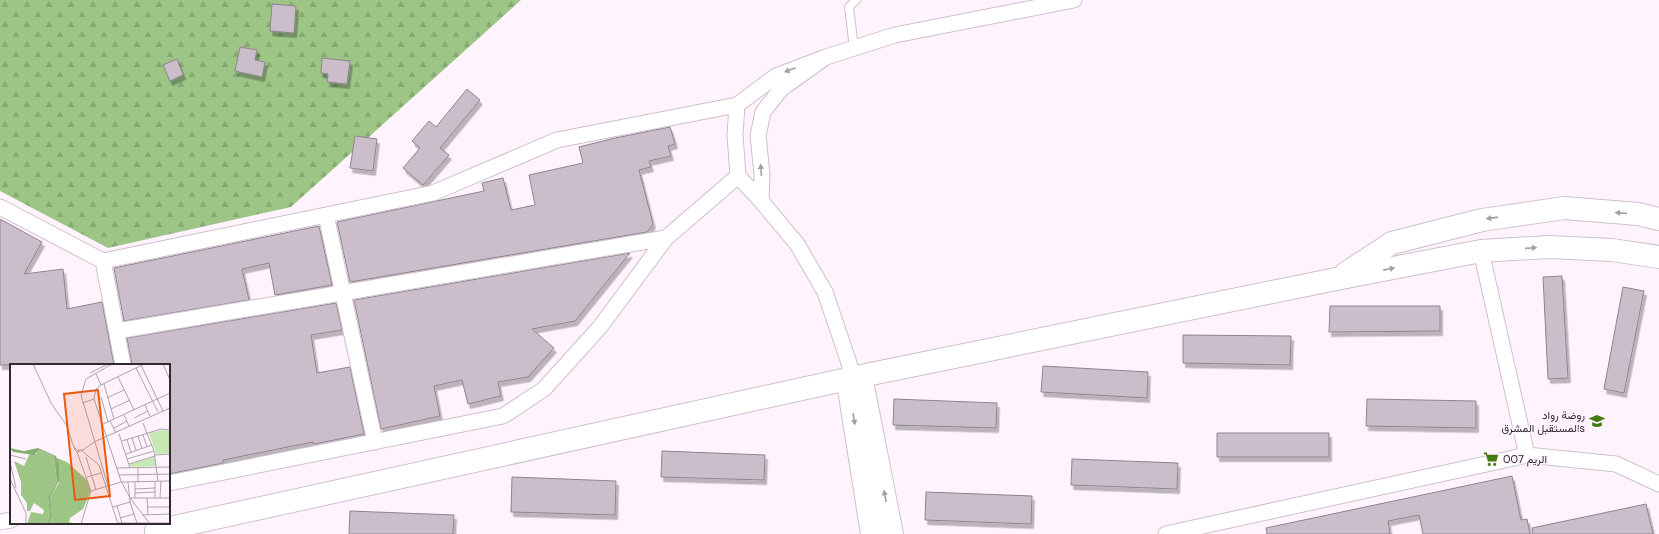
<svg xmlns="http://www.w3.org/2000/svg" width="1659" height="534" font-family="'DM Sans',Vazirmatn,sans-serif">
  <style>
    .forest { fill: url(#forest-firs) }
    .building { fill: #cbbeca; stroke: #8e838e; filter: url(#shadow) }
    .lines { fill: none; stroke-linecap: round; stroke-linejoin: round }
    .lane-casing { stroke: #cdc0cc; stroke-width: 10 }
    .street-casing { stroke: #cdc0cc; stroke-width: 17 }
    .secondary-casing { stroke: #cdc0cc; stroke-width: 24 }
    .lane { stroke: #fff; stroke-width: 8 }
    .street { stroke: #fff; stroke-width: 15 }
    .secondary { stroke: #fff; stroke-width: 22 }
    .oneway { fill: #a19fa1 }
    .labels { text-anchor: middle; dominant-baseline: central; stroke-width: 3; stroke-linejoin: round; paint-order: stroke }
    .poi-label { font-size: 11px; fill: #2f2a2f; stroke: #fff4fe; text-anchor: end }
    .inset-road { fill: none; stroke: #aca3ab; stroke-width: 1 }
    .view { fill: #e8590c; fill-opacity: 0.15; stroke: #e8590c; stroke-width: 2 }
    .inset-edge { fill: none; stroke: #2f2a2f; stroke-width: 2 }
  </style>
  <defs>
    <pattern id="forest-firs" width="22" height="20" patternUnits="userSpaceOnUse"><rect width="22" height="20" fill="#9cc586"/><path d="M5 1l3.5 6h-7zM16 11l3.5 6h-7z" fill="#87a974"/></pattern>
    <filter id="shadow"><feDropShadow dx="2.5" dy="4.5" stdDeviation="0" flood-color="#0004"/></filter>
  </defs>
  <rect width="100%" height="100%" fill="#fff4fe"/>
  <path class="forest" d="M0,0H521L291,207L108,248L0,191Z"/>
  <path class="building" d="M272,4L296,6L294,33L270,31Z
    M240,47L257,50L255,60L265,62L262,77L235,71Z
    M322,58L350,61L347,84L327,82L328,74L321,73Z
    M177,59L183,75L170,81L163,65Z
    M467,89L480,100L440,148L449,155L423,185L403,168L420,148L412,141L429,121L436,127Z
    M670,127L675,144L668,146L671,156L649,161L651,167L639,170L653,224L647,232L350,282L337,222L484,191L482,183L503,178L511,210L535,205L529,175L583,163L579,147L615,138Z
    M355,136L377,139L373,171L350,168Z
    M0,219L42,242L24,274L63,269L67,309L102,302L114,365H0Z
    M319,226L332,285L275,295L269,263L242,269L249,300L124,321L114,268Z
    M630,253L575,321L532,329L554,348L528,377L498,382L501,396L468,404L462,380L434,386L440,416L381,429L354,300Z
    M1562,276L1568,378L1548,379L1543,277Z
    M1623,287L1644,291L1624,393L1604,389Z
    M336,303L342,330L311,335L317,373L350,367L364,434L314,444L313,442L223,460V463L169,474V365H132L127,338Z
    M1330,306H1440V331L1329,332Z
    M1183,335L1291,336L1290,365L1183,363Z
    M1043,366L1148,372L1147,398L1041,392Z
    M894,399L997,403L996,428L893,425Z
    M1367,399L1476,401V428L1366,426Z
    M1217,433H1329V457H1217Z
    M662,451L765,455L764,480L661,477Z
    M1072,459L1178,463L1177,489L1071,485Z
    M1512,476L1521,520L1527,519L1530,534H1423L1419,515L1388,521L1390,534H1267L1266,528Z
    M512,477L616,481L615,515L511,512Z
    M926,492L1032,496L1031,524L925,520Z
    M1646,504L1653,534H1533L1532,528Z
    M350,511L454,515L453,534H349Z"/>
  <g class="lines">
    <g class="lane-casing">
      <path id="lane" d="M854,48L849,7L856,0"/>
    </g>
    <g class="street-casing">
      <path id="street" d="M826,57L781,89L763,112L758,136L762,174L761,201L738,176L735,135L737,105L776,76L826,57L895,35L1074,0
        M761,201L797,244L825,292L850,366L848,380
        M0,207L103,261L433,193L557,140L737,105
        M326,215L375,442
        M1481,251L1527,455
        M103,261L123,365
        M117,331L666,238
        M169,483L503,416L544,389L600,327L666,238L738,176
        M0,522L11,520
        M1166,534L1527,455L1616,464L1659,484"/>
    </g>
    <g class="secondary-casing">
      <path id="secondary" d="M1346,273L1392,243L1482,220L1564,208L1638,214L1659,219
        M861,376L892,534
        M849,389L872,534
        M156,531L861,376L1336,279L1481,251L1549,247L1612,250L1659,257"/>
    </g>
    <use href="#lane" class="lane"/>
    <use href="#street" class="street"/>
    <use href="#secondary" class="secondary"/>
  </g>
  <defs><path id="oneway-solid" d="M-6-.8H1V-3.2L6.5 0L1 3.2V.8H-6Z"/></defs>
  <g class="oneway">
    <use href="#oneway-solid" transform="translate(790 70) rotate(159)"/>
    <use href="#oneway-solid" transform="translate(761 170) rotate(-95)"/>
    <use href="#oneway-solid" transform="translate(1621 213) rotate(-175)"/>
    <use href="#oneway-solid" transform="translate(1492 218) rotate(172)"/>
    <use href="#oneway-solid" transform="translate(1531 248) rotate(-4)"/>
    <use href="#oneway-solid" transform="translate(1389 269) rotate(-11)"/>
    <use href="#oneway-solid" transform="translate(854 419) rotate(81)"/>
    <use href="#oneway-solid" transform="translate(885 496) rotate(-101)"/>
  </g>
  <defs>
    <g id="school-bare" transform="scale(1.2)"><path d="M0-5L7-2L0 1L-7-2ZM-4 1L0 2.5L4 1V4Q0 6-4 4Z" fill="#447c14" stroke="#fff4fe" stroke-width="2.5" paint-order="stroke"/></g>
    <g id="supermarket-bare" transform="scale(1.2)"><path d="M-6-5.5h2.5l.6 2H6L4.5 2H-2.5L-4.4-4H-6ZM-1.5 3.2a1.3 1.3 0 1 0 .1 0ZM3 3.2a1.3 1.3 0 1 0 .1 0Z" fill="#447c14" stroke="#fff4fe" stroke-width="2.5" paint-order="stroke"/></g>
  </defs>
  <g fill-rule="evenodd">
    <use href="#school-bare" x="1597" y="421"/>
    <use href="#supermarket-bare" x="1491" y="459"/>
  </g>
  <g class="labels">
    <g class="poi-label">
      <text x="1585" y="415">روضة رواد<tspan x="1585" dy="13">المستقبل المشرقs</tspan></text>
      <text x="1503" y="459" text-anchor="start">الريم 007</text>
    </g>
  </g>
  <g transform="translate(10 364)">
    <rect width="160" height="160" fill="#fff4fe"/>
    <path d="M29,86L44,92L47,118L38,133L40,152L37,160H17L21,148L33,150L34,146L24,139L20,147H17V139L11,131V118L4,97L14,102L20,89L26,90ZM47,94L57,98L77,116L81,127L73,145L60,154L59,158L66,160H39L42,152L40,133L49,119Z" fill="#9cc586"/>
    <path d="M152,66L160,67L159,89L146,90L139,69ZM144,93L146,102L121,103L120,100Z" fill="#c6e9b3"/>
    <path d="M0,84L14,87L28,84L46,92L49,101V117L40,133L42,152L39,160H37L40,152L38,133L47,118L44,92L29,86L24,91L3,88Z" fill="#87af71"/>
    <path class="inset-road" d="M23,0L41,39L57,62L62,78L64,83L65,86L67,88L73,86H67L64,83M134,0L91,21L86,25L84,35L111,117L120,134L140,160M153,0L160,16M131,1L153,47M126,4L148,48M80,9L96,1M86,10L91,21M108,13L124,46M94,20L104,55M91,33L98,58M97,34L114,26M72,39L84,35M135,41L140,52M101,45L120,36M114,51L119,62M124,54L138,47M100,57L106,69M133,59L144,87L148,117M93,60L160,29M104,64L117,57M109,70L120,104M133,71L137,83M128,72L132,85M122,74L126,86M117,76L121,88M112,77L151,65L160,66M84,78L160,44M73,86L84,78M72,87L89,101L108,160M67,88L81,127L71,160M116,90L142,81M0,91L16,95M145,91L160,90M76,93L86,126M117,95L144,87M0,98L6,124M119,100L145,92M106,104L160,103M128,104V118M109,111L160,110M77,113L91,109M0,115L16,149V160M145,117V134M118,118L120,138L127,159M125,118V134M98,122L71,31L76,15L102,0M125,125L145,124M81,127L111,118L160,117M125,129L145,128M120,134H160M137,134L138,151M150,134L151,117M107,142L112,159M103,143L120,138M138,143H160M132,151L160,150M110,154L124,150M108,159H160"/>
    <path class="view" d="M88,26L100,132L65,136L54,30Z"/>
    <rect width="160" height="160" class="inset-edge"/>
  </g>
</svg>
